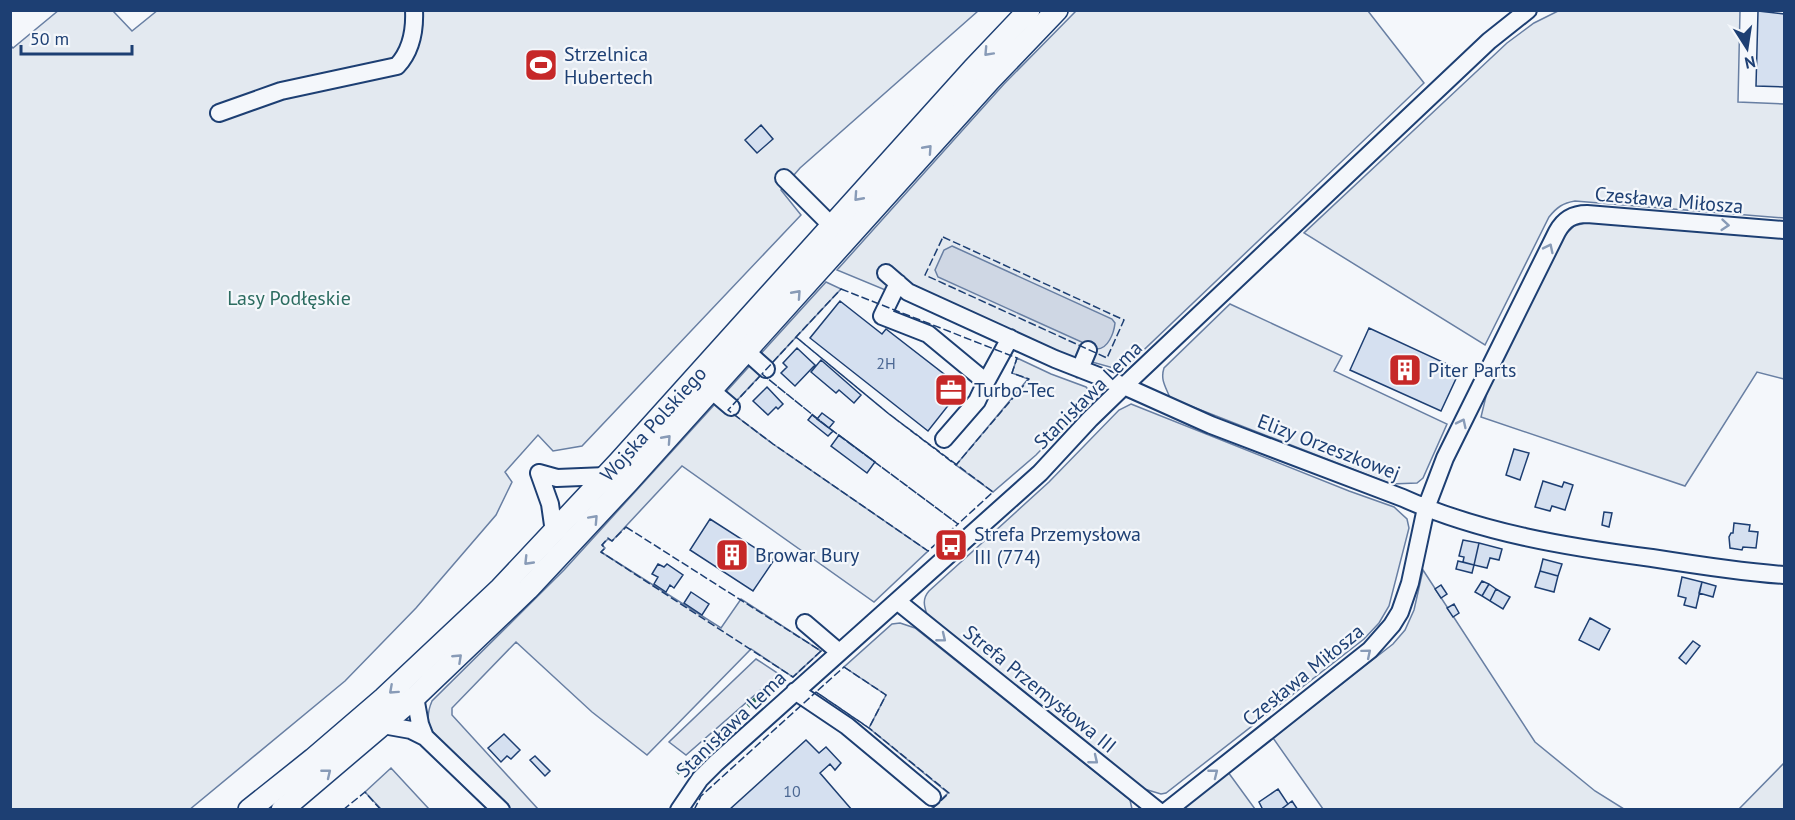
<svg xmlns="http://www.w3.org/2000/svg" width="1795" height="820" font-family="'PT Sans',sans-serif">
  <style>
    .green { fill: #e3e9f0; stroke: #687fa3; stroke-width: 1.5 }
    .parking { fill: #e3e8f0; stroke: #687fa3; stroke-width: 1.5 }
    .water { fill: #cfd7e4; stroke: #687fa3; stroke-width: 1.5 }
    .building { fill: #d5e0f0; stroke: #1d3f73; stroke-width: 1.5 }
    .lines { fill: none; stroke-linecap: round; stroke-linejoin: round }
    .minor-casing { stroke: #1d3f73; stroke-width: 20 }
    .major-casing { stroke: #1d3f73; stroke-width: 24 }
    .minor { stroke: #f4f7fb; stroke-width: 16 }
    .major { stroke: #f4f7fb; stroke-width: 21 }
    .hedge { stroke: #2c6c60; stroke-width: 4.5; stroke-dasharray: 3 4.5; stroke-linecap: butt }
    .fence { stroke: #1d3f73; stroke-width: 1.5; stroke-dasharray: 8 3; stroke-linecap: butt }
    .oneway { stroke: #889bb7 }
    .labels { text-anchor: middle; dominant-baseline: central; stroke-width: 4.5; stroke-linejoin: round; paint-order: stroke }
    .number-label { font-size: 16px; fill: #4b6792 }
    .poi-label { font-size: 20px; fill: #1d3f73; stroke: #f4f7fb; text-anchor: start }
    .street-label { font-size: 20px; fill: #1d3f73; stroke: #f4f7fb }
    .park-label { font-size: 20px; fill: #2c6c60; stroke: #f4f7fb }
  </style>
  <rect width="100%" height="100%" fill="#f4f7fb"/>
  <path class="green" d="M59,10L113,11L132,31L158,10L978,11L800,168L781,190L801,215L582,446L553,451L538,435L505,472L512,482L496,515L416,608L345,681L189,810L11,809L10,45L13,48Z
    M1076,11H1368L1424,83L1130,363L1117,369L1092,362L1094,353L1081,346L1073,364L1011,342L837,270L1004,84Z
    M1558,11H1740L1738,102L1784,104V218L1575,201C1563,203 1557,207 1549,217L1485,345L1304,233L1507,43L1534,23Z
    M1589,222L1784,238V379L1757,372L1685,486L1481,417L1488,388L1562,238L1574,226Z
    M826,282L841,289L728,410L773,444L928,551L874,602L682,466L612,541L608,539L602,545L605,548L601,552L721,628L741,599L821,651L793,677L751,649L647,755L592,712L516,642L452,708V715L538,809H511C492,793 436,746 429,724C427,716 429,708 432,701L564,570Z
    M1230,304L1342,356L1334,371L1447,424L1423,478L1417,483L1391,484L1170,398C1166,387 1160,380 1164,368Z
    M1017,358L1051,374L1086,387L1091,393L1090,399L1036,455L993,492L956,465L1028,379L1012,373Z
    M1131,404L1349,491L1394,507L1407,519L1409,528L1389,606L1379,623L1364,639L1166,793L1161,794L1141,788L928,618C925,608 921,600 929,591L1049,482L1119,410Z
    M1423,570L1535,742L1595,791L1624,809H1323L1273,738L1366,665L1393,644L1405,630L1414,610Z
    M900,623L915,628L1130,800L1132,809H931L948,793L869,728L886,695L844,667L892,624Z
    M1784,763V809H1739Z
    M391,768L429,809H381L365,792Z
    M1228,772L1255,809L1179,810Z"/>
  <path class="parking" d="M756,659L779,674L686,755L669,742Z"/>
  <path class="water" d="M952,246L1112,319L1115,323C1114,333 1108,349 1097,349L938,277L935,270L944,250Z"/>
  <path class="building" d="M1758,11L1784,14V87L1756,86Z
    M761,125L773,139L757,153L745,140Z
    M840,301L882,334L886,329L962,388L928,431L810,338Z
    M1369,328L1460,370L1441,411L1350,370Z
    M797,348L815,365L795,386L781,373L787,367L783,363Z
    M821,360L861,395L854,403L839,390L836,393L811,372Z
    M767,387L783,404L778,409L776,407L768,415L753,401Z
    M822,413L834,422L829,428L817,419Z
    M812,415L833,431L828,436L808,420Z
    M839,435L875,462L867,473L831,446Z
    M1514,449L1529,453L1520,480L1506,475Z
    M1543,481L1562,487L1564,482L1573,485L1565,510L1552,506L1550,511L1535,507Z
    M1604,512L1612,513L1609,527L1602,525Z
    M710,519L774,560L753,591L690,550Z
    M1734,523L1750,525L1749,531L1758,532L1756,548L1743,547L1742,550L1730,548L1729,537L1731,533H1733Z
    M1463,540L1479,543L1474,565L1463,562L1464,557L1459,556Z
    M1479,543L1502,549L1499,560L1490,558L1487,568L1474,565Z
    M1543,559L1562,564L1558,576L1540,571Z
    M1458,561L1474,565L1472,573L1456,569Z
    M658,564L664,567L667,564L683,575L674,588L670,585L666,592L654,584L658,577L652,574Z
    M1540,571L1558,576L1554,592L1535,587Z
    M1682,577L1702,582L1696,608L1684,605L1686,598L1678,596Z
    M1482,581L1489,584L1482,596L1475,592Z
    M1702,582L1716,586L1713,597L1699,593Z
    M1489,584L1496,589L1490,601L1482,596Z
    M1441,585L1447,594L1441,598L1435,589Z
    M1496,589L1510,597L1503,609L1490,601Z
    M691,592L709,604L702,615L684,603Z
    M1454,604L1459,613L1453,617L1447,608Z
    M1590,618L1610,629L1599,650L1579,640Z
    M1693,641L1700,646L1686,664L1679,658Z
    M504,734L520,750L511,759L507,756L501,762L488,748Z
    M806,740L819,753L826,747L841,763L835,770L830,764L820,773L852,810H729Z
    M535,756L550,771L545,776L530,760Z
    M1278,789L1288,804L1280,810H1263L1259,802Z
    M1292,801L1298,810H1280Z"/>
  <g class="lines">
    <g class="minor-casing">
      <path id="minor" d="M219,113L281,91L397,66C411,51 415,31 414,10
        M784,178L832,226
        M886,273L908,292L1055,359L1124,386L1211,425L1403,498C1481,533 1567,547 1652,558C1696,565 1740,572 1784,575
        M898,283L882,316L928,334L986,382L1010,338
        M746,351L766,369
        M1080,369L1088,350
        M711,390L731,407
        M944,439L977,401L986,382
        M539,473L557,478L606,476
        M539,473L550,504L554,532
        M897,601L1157,810
        M805,623L839,652
        M795,691L847,726L932,797
        M415,697L420,724L425,737
        M383,725L411,730L425,737L501,810
        M679,810L700,779L716,763L1040,473L1090,419L1124,386L1489,41L1528,10
        M1168,810L1370,650L1392,625L1400,612L1410,583L1426,508L1445,458L1557,232C1564,219 1573,214 1587,214L1784,230"/>
    </g>
    <g class="major-casing">
      <g id="major">
        <path id="s1" d="M249,810L313,759L384,698L500,589L619,462L973,69L1029,10"/>
        <path d="M282,810L415,697L528,589L628,482L990,80L1057,10"/>
      </g>
    </g>
    <use href="#minor" class="minor"/>
    <use href="#major" class="major"/>
    <path class="hedge" d="M677,773L762,693"/>
    <path class="fence" d="M943,237L1124,320L1107,358L925,275Z
      M841,289L1017,358L1012,373L1029,379L956,465L889,414L796,337Z
      M796,337L889,414L993,492L958,524L829,428L762,374Z
      M762,374L829,428L958,524L928,551L773,444L728,410Z
      M626,527L821,651L793,677L601,552L605,548L602,545L608,538L612,541Z
      M844,667L886,695L869,728L816,692Z
      M343,810L365,792L381,810
      M694,810L701,796L816,692L869,728L949,793L931,810"/>
  </g>
  <defs><path id="oneway-chevron" d="M-2-3.5L2.5 0L-2 3.5" fill="none" stroke-width="1.6" stroke-linecap="round" stroke-linejoin="round" transform="scale(1.5)"/></defs>
  <g class="oneway">
    <use href="#oneway-chevron" transform="translate(988 52) rotate(133)"/>
    <use href="#oneway-chevron" transform="translate(928 149) rotate(-48)"/>
    <use href="#oneway-chevron" transform="translate(858 197) rotate(132)"/>
    <use href="#oneway-chevron" transform="translate(1725 225) rotate(5)"/>
    <use href="#oneway-chevron" transform="translate(1549 248) rotate(-64)"/>
    <use href="#oneway-chevron" transform="translate(797 294) rotate(-48)"/>
    <use href="#oneway-chevron" transform="translate(1462 423) rotate(-64)"/>
    <use href="#oneway-chevron" transform="translate(667 439) rotate(-48)"/>
    <use href="#oneway-chevron" transform="translate(594 519) rotate(-47)"/>
    <use href="#oneway-chevron" transform="translate(528 561) rotate(134)"/>
    <use href="#oneway-chevron" transform="translate(942 638) rotate(39)"/>
    <use href="#oneway-chevron" transform="translate(1367 653) rotate(-40)"/>
    <use href="#oneway-chevron" transform="translate(458 658) rotate(-43)"/>
    <use href="#oneway-chevron" transform="translate(393 690) rotate(138)"/>
    <use href="#oneway-chevron" transform="translate(1094 760) rotate(39)"/>
    <use href="#oneway-chevron" transform="translate(327 773) rotate(-39)"/>
    <use href="#oneway-chevron" transform="translate(1214 773) rotate(-38)"/>
  </g>
  <defs>
    <g id="stadium-square" transform="scale(1.725)"><rect x="-9" y="-9" width="18" height="18" rx="4" fill="#c62828" stroke="#f4f7fb"/><path d="M0-5a6.5 5 0 1 0 0 10a6.5 5 0 1 0 0-10ZM-3.5-1.8h7v3.6h-7Z" fill="#fff"/></g>
    <g id="building-square" transform="scale(1.725)"><rect x="-9" y="-9" width="18" height="18" rx="4" fill="#c62828" stroke="#f4f7fb"/><path d="M-4-6H4V6H1V3H-1V6H-4ZM-2.5-4.3h1.7v1.8h-1.7ZM.8-4.3h1.7v1.8H.8ZM-2.5-1h1.7V.8h-1.7ZM.8-1h1.7V.8H.8Z" fill="#fff"/></g>
    <g id="office-square" transform="scale(1.725)"><rect x="-9" y="-9" width="18" height="18" rx="4" fill="#c62828" stroke="#f4f7fb"/><path d="M-6-3h4V-5.5h4V-3h4V5H-6ZM-1-4.5V-3h2v-1.5ZM-6 0V1H6V0Z" fill="#fff"/></g>
    <g id="bus-square" transform="scale(1.725)"><rect x="-9" y="-9" width="18" height="18" rx="4" fill="#c62828" stroke="#f4f7fb"/><path d="M-5-6H5V4H4V6H2V4H-2V6H-4V4H-5ZM-3.5-4V0h7V-4ZM-3.5 1.2v1.5H-2V1.2ZM2 1.2v1.5H3.5V1.2Z" fill="#fff"/></g>
  </defs>
  <g fill-rule="evenodd">
    <use href="#stadium-square" x="541" y="65"/>
    <use href="#building-square" x="1405" y="370"/>
    <use href="#office-square" x="951" y="390"/>
    <use href="#bus-square" x="951" y="545"/>
    <use href="#building-square" x="732" y="555"/>
  </g>
  <g class="labels">
    <g class="number-label">
      <text x="886" y="363">2H</text>
      <text x="792" y="791">10</text>
    </g>
    <g class="poi-label">
      <text x="564" y="54">Strzelnica<tspan x="564" dy="23">Hubertech</tspan></text>
      <text x="1428" y="370">Piter Parts</text>
      <text x="974" y="390">Turbo-Tec</text>
      <text x="974" y="534">Strefa Przemysłowa<tspan x="974" dy="23">III (774)</tspan></text>
      <text x="755" y="555">Browar Bury</text>
    </g>
    <g class="street-label">
      <text transform="translate(1669 200) rotate(5)">Czesława Miłosza</text>
      <text transform="translate(1088 395) rotate(-45)">Stanisława Lema</text>
      <text stroke="none"><textPath href="#s1" startOffset="560">Wojska Polskiego</textPath></text>
      <text transform="translate(1329 447) rotate(21)">Elizy Orzeszkowej</text>
      <text transform="translate(1303 675) rotate(-39)">Czesława Miłosza</text>
      <text transform="translate(1040 689) rotate(39)">Strefa Przemysłowa III</text>
      <text transform="translate(731 724) rotate(-44)">Stanisława Lema</text>
    </g>
    <g class="park-label">
      <text x="289" y="298">Lasy Podłęskie</text>
    </g>
  </g>
  <rect width="1795" height="820" fill="none" stroke="#1d3f73" stroke-width="24"/>
  <g transform="translate(1747 48) rotate(168)" stroke="#f4f7fb" stroke-width="4.5" paint-order="stroke">
  <path d="M0-4.5L10 22L0 15L-10 22Z" fill="#1d3f73"/>
  <text y="-9" font-size="16" font-weight="bold" text-anchor="middle" fill="#1d3f73">N</text>
  </g>
  <path d="M21 45v9h111v-9" fill="none" stroke="#1d3f73" stroke-width="3"/>
  <text x="30" y="45" font-size="18" fill="#1d3f73" stroke="#f4f7fb" stroke-width="4.5" paint-order="stroke">50 m</text>
</svg>
